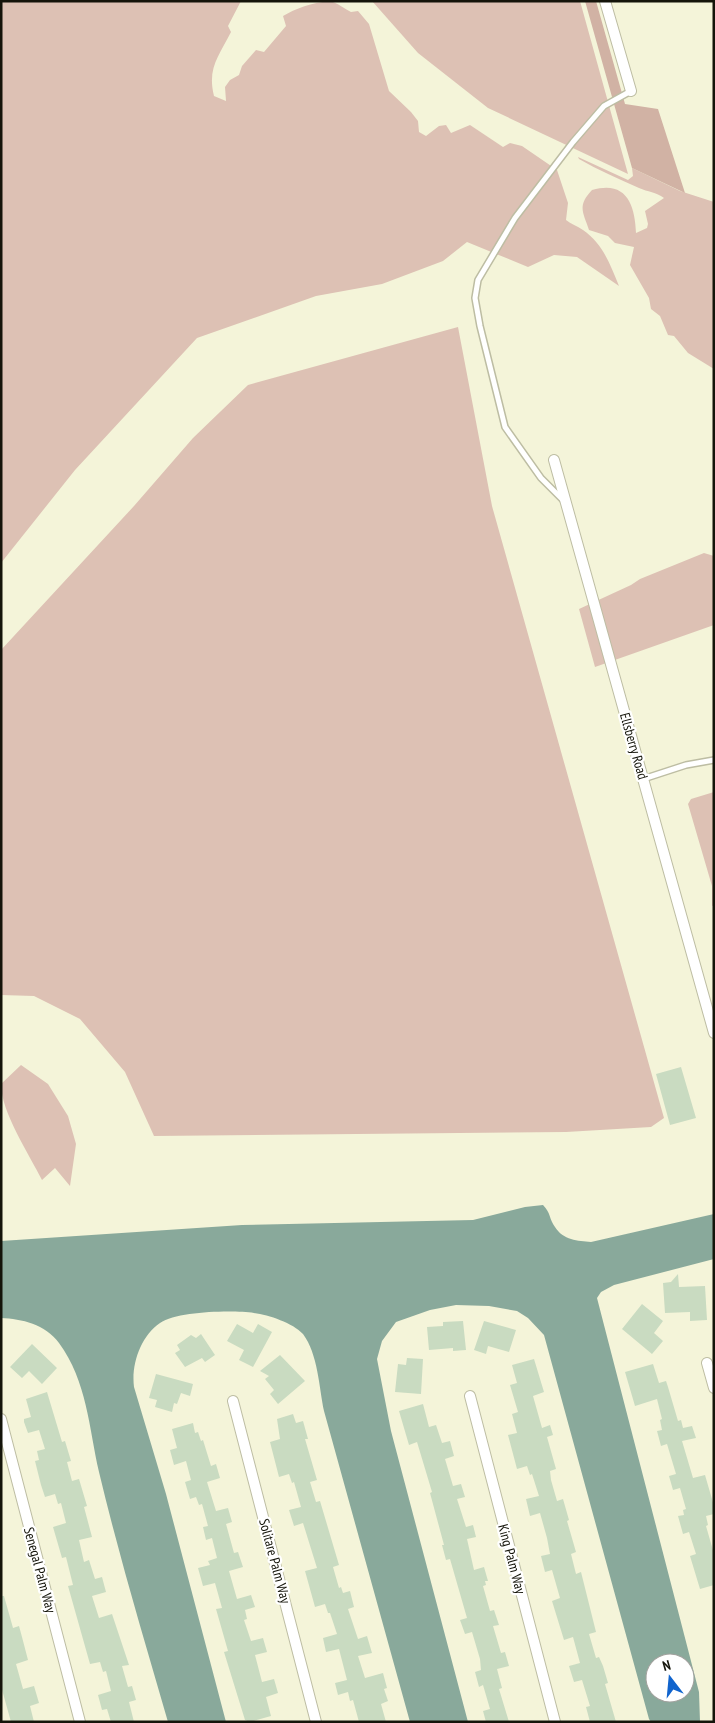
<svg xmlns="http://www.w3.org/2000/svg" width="715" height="1723" font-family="'PT Sans Narrow',sans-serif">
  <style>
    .green { fill: #ddc1b4 }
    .forest { fill: #d1b2a4 }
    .water { fill: #89a99b; fill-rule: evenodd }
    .building { fill: #c9dbc1 }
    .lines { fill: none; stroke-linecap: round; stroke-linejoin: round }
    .lane-casing { stroke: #bdbda3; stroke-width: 8 }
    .street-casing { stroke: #bdbda3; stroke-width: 12 }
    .lane { stroke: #fff; stroke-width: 5 }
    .street { stroke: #fff; stroke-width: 10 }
    .labels { text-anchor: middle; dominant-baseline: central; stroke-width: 4.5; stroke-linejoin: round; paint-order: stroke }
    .street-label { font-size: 14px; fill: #14140a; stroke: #fff }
  </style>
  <rect width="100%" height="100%" fill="#f4f4d9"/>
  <path class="green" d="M1,1H241L228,26L231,32C219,56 207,68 214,96L226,101L225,87L230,80L239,75L242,66L256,50L264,52L286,26L283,16C296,8 318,0 333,2C339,4 345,9 351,12L358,11L369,24L389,91L411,112L418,121L419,132L426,136L439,126L446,125L451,133L470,125L503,147L510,143L522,146L557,170L568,203L566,220C571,224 577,226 583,230C603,244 610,264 619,286L577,257L554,255L528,267L467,242L443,261L382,284L316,296L197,338L75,470L1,563Z
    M372,1H580L628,174L488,108L418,53Z
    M578,157L628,180L633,176L632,168L680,191L714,202V369L688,353L674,336L668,335L660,316L651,309L649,298L630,265L634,247L615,243L608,236L589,230C583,212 577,206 592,190C626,180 635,204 636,233L647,228L648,224L645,211L664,198C656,192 648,192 639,188C619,179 598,170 579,159Z
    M458,327L492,506L664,1118L651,1127L566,1132L154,1136L125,1072L80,1019L34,996L1,995V650L134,506L193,438L248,385Z
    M704,553L714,556V625L595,667L579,609L631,585L640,579Z
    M714,792V905L712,906V886L688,804L691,799Z
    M21,1065L48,1084L68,1116L76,1144L70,1186L55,1168L42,1180C29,1154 1,1112 1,1084Z"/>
  <path class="forest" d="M585,1H596L625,104L658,109L685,193L632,168Z"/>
  <path class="water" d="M543,1205C551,1213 549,1219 555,1227C563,1240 578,1241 591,1242L714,1214V1259L614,1285L601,1292L597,1298L699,1692L700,1722H651L649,1719L544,1335L528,1318L517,1311L489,1306L456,1305L430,1310L396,1322L382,1341L377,1359L391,1431L468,1722H410L324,1411C319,1387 318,1354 303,1334C293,1323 269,1315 254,1313C233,1310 178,1311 160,1323C141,1336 131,1364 134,1387L166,1494L226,1722H168C144,1639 119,1556 99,1472C89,1428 87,1381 59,1343C45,1324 22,1319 1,1318V1241L242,1225L473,1220L525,1207ZM655,1663H685V1693H655Z"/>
  <path class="building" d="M681,1067L696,1118L670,1125L656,1074Z
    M678,1274L679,1287L705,1286L707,1320L690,1321V1312L665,1313L663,1283L671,1282Z
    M642,1304L663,1321L654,1333L663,1341L652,1354L622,1329Z
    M463,1321L466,1350L453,1351V1348L429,1350L427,1327L443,1326V1322Z
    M484,1321L516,1330L509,1352L488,1346L486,1354L474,1350Z
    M237,1324L253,1333L258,1324L272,1332L253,1367L239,1360L244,1350L227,1341Z
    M201,1334L215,1355L205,1362L202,1358L185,1367L175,1353L180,1350L177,1345L191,1335L196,1338Z
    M32,1344L57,1368L42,1384L29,1371L22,1378L10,1367Z
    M280,1355L305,1381L278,1404L270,1394L274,1390L265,1379L269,1376L260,1371Z
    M407,1358L423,1359L421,1394L395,1392L398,1364L406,1365Z
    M534,1359L544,1392L533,1396L542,1428L550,1425L553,1435L547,1437L556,1469L550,1471L551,1480L557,1501L563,1499L569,1520L567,1521L576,1552L571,1554L576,1574L581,1572L596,1632L589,1634L596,1658L599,1657L603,1666L608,1683L605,1684L616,1722H590L586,1707L590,1706L582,1680L574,1682L569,1666L580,1663L573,1637L564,1640L552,1601L560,1598L552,1570L545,1572L541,1556L550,1554L547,1538L540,1513L530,1516L526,1499L539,1496L532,1474L530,1475L527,1466L517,1469L508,1435L517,1433L512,1414L518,1412L510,1385L517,1383L512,1365Z
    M653,1364L659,1383L666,1381L668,1387L678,1421L681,1420L683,1428L692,1426L696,1438L682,1441L693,1478L705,1475L714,1506V1514L706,1516L708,1525L706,1526L714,1554V1585L700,1589L690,1556L696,1554L689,1532L683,1534L678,1516L684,1515L683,1510L686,1509L680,1488L673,1490L669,1476L676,1474L667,1444L661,1446L657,1431L662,1430L660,1420L662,1419L657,1399L635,1406L625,1372Z
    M156,1374L193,1384L190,1396L181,1393L177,1404L174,1403L172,1412L155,1407L157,1400L149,1398Z
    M47,1392L62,1442L65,1441L71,1461L67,1462L72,1481L79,1479L87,1506L84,1507L92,1537L79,1540L84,1562L89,1560L95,1579L102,1577L106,1592L92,1596L99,1618L112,1614L129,1665L122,1666L128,1687L132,1686L136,1700L129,1702L134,1722H111L107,1709L102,1710L98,1695L111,1691L106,1671L103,1672L100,1662L90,1664L68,1586L73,1585L66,1557L62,1558L53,1527L66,1523L61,1503L58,1504L55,1494L45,1497L41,1485L35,1461L39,1460L37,1451L45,1449L39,1430L28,1433L24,1422V1419L31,1417L26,1399Z
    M423,1404L429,1427L436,1425L442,1443L450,1441L454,1456L445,1459L453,1486L461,1484L465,1497L457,1499L466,1527L473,1525L476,1537L467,1539L474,1570L484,1567L488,1581H485L486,1585L483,1586L490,1611L494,1610L499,1625L493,1626L501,1653L505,1652L509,1666L497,1669L502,1688L499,1689L509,1722H486L483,1711L490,1709L483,1685L479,1687L475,1672L481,1670L480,1659L472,1632L465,1634L460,1620L467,1618L450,1559L446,1560L442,1545H444L430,1493L432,1492L417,1442L409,1445L399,1411Z
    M293,1414L296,1423L303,1421L308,1439H305L317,1480L310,1482L316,1502L320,1501L339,1565L333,1567L339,1588L341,1587L343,1593L350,1591L354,1607L348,1609L358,1639L367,1636L372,1653L358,1656L365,1678L383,1673L387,1688L384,1689L388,1701L381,1704L386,1722H359L353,1700L350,1701L348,1692L338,1695L335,1683L347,1680L339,1649L326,1652L323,1638L337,1634L330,1613H328L325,1604L315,1607L305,1571L317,1568L303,1523L294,1526L289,1510L301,1507L294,1482L292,1483L289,1474L279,1477L270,1442L280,1439L277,1419Z
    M193,1423L195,1433L198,1432L201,1441L203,1440L211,1466L216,1464L220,1478L207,1482L216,1511L228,1508L232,1522L226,1524L234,1553L238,1552L243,1567L229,1571L237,1599L251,1595L255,1607L245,1610L247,1619L244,1620L251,1641L263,1638L267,1652L255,1655L262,1682L274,1679L278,1693L266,1697L271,1716L250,1722L245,1720L224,1652L228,1651L216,1609L222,1608L215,1583L203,1586L198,1568L210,1565L208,1561L217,1558L212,1538L206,1540L203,1527L208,1526L202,1504L199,1505L196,1497L190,1499L185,1482L191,1480L186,1461L174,1465L170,1450L177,1448L172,1429Z
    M1,1596H4L13,1628L19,1626L22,1637L28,1660L16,1664L23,1689L34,1686L39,1703L30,1706L34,1722H11L1,1686Z"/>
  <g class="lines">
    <g class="lane-casing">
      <path id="lane" d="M563,500L541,478L505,427L480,326L475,298L478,280L515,218L573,142L604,106L631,91
        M643,779L686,765L714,760"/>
    </g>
    <g class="street-casing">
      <path id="street" d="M605,1L631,91
        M554,460L714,1033
        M707,1363L714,1388
        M470,1396L555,1722
        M233,1401L316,1722
        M1,1419L80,1722"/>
    </g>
    <use href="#lane" class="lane"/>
    <use href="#street" class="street"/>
  </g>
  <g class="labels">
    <g class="street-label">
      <text transform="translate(634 746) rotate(74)">Ellsberry Road</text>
      <text transform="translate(512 1559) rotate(75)">King Palm Way</text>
      <text transform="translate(275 1561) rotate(75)">Solitare Palm Way</text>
      <text transform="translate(40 1570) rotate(75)">Senegal Palm Way</text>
    </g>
  </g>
  <rect width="715" height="1723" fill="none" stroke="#14140a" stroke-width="5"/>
  <g transform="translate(670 1678) rotate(344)"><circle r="24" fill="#ffffff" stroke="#a1a19d"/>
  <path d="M0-4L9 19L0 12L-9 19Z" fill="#1164cd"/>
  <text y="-8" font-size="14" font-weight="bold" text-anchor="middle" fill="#14140a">N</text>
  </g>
</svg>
